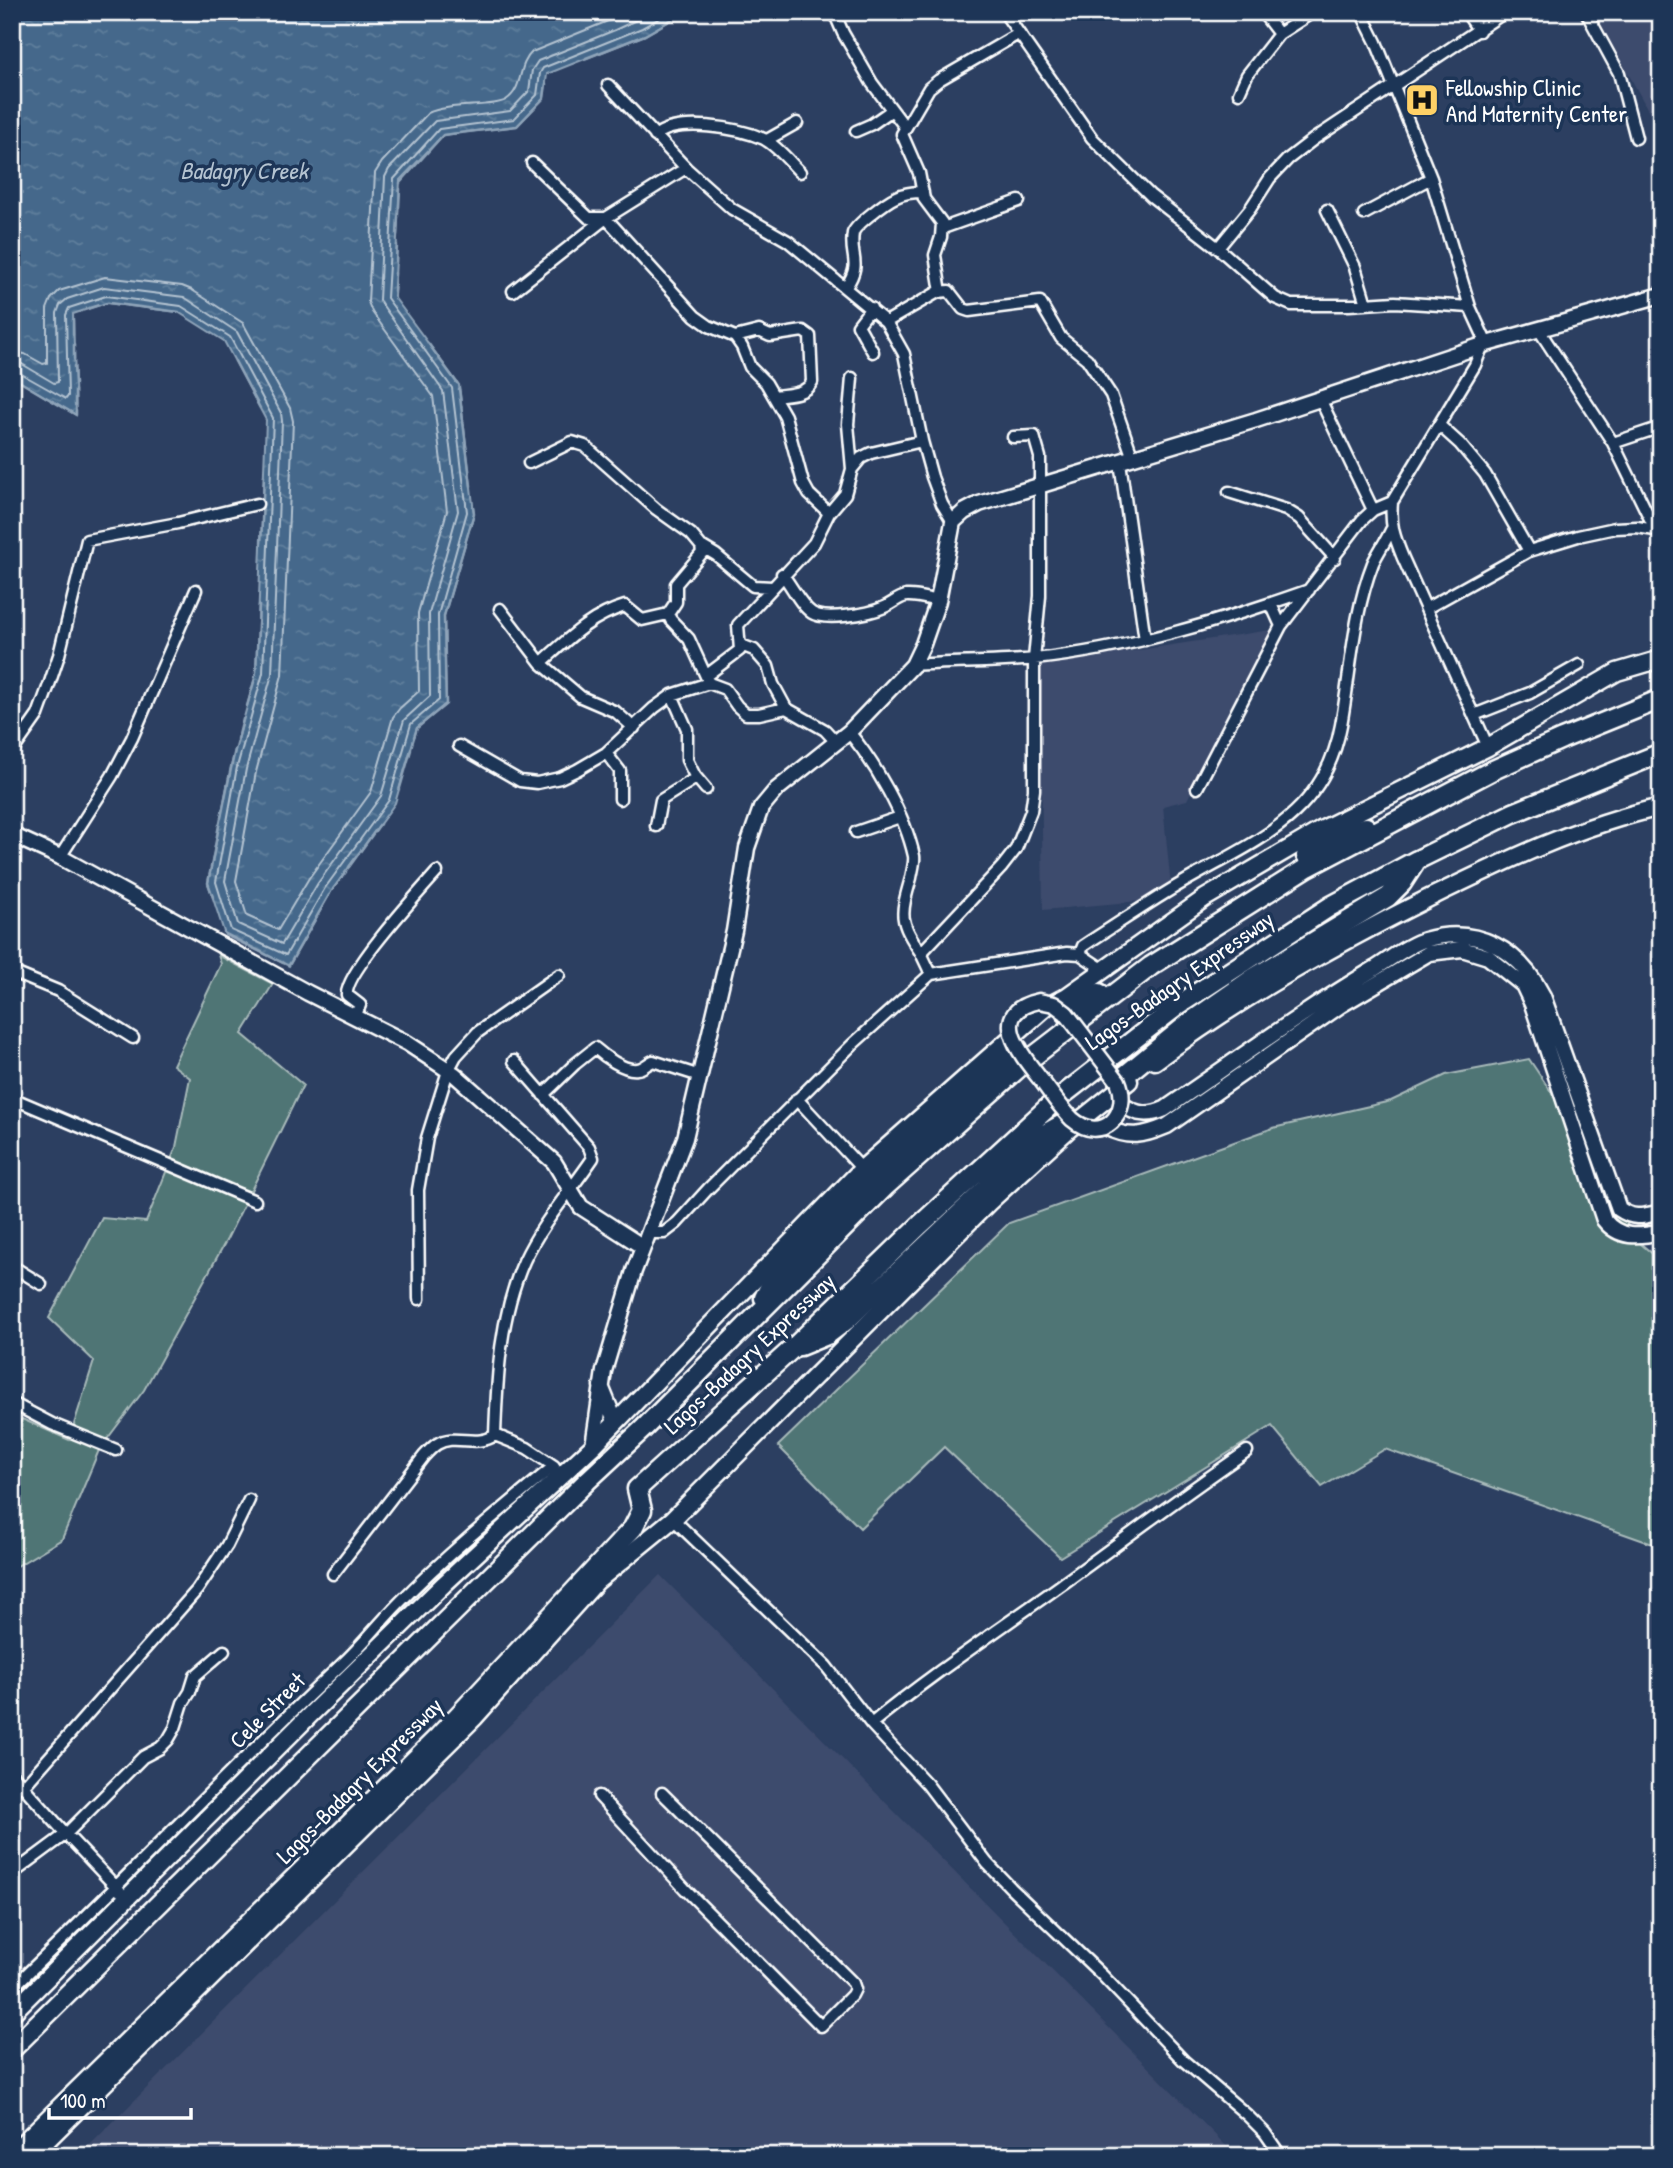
<svg xmlns="http://www.w3.org/2000/svg" width="1673" height="2168" font-family="'Patrick Hand',sans-serif">
  <style>
    .built { fill: #3e4b6d }
    .grass { fill: #507475; stroke: #a8baba; stroke-width: 2 }
    .water { fill: url(#water-ripples); stroke: #8fa4b9; stroke-width: 2 }
    .lines { fill: none; stroke-linecap: round; stroke-linejoin: round }
    .shore { stroke: #b4c3d1; stroke-width: 2 }
    .stream { stroke: #8fa4b9; stroke-width: 2.5 }
    .ferry { stroke: #b4c3d1; stroke-width: 2; stroke-dasharray: 9 7; stroke-linecap: butt }
    .street-casing { stroke: #fff; stroke-width: 15 }
    .secondary-casing { stroke: #fff; stroke-width: 19 }
    .primary-casing { stroke: #fff; stroke-width: 21 }
    .highway-casing { stroke: #fff; stroke-width: 23 }
    .street { stroke: #1d3557; stroke-width: 10 }
    .secondary { stroke: #1d3557; stroke-width: 14 }
    .primary { stroke: #1d3557; stroke-width: 16 }
    .highway { stroke: #1d3557; stroke-width: 18 }
    .secondary-bridge-casing { stroke: #fff; stroke-width: 19; stroke-linecap: butt }
    .secondary-bridge { stroke: #1d3557; stroke-width: 14 }
    .labels { text-anchor: middle; dominant-baseline: central; stroke-width: 7; stroke-linejoin: round; paint-order: stroke }
    .poi-label { font-size: 23px; fill: #fff; stroke: #1d3557; text-anchor: start }
    .street-label { font-size: 23px; fill: #fff; stroke: #1d3557 }
    .water-label { font-size: 24px; font-style: italic; fill: #b4c3d1; stroke: #1d3557 }
  </style>
  <defs>
    <pattern id="water-ripples" width="26" height="14" patternUnits="userSpaceOnUse" patternTransform="scale(1.75)"><rect width="26" height="14" fill="#44688b"/><path d="M2 4q2-2 4 0t4 0M15 11q2-2 4 0t4 0" fill="none" stroke="#607f9c"/></pattern>
  </defs>
  <rect width="100%" height="100%" fill="#2c3f61"/>
  <filter id="ink" filterUnits="userSpaceOnUse"><feTurbulence type="fractalNoise" baseFrequency=".0143" numOctaves="2"/><feDisplacementMap in="SourceGraphic" scale="14" xChannelSelector="R" yChannelSelector="G"/><feConvolveMatrix kernelMatrix="1 2 1 2 8 2 1 2 1" color-interpolation-filters="sRGB"/></filter>
  <g filter="url(#ink)">
    <path class="built" d="M1595,12H1661V134Z
      M1271,630L1187,800L1163,806L1172,898L1043,910L1040,665Z
      M660,1575L1236,2156H79Z"/>
    <path class="grass" d="M218,955L273,984L242,1034L303,1085L227,1239L144,1390L99,1450L62,1539L12,1569V1436L22,1419L69,1440L94,1361L49,1318L102,1218L146,1222L176,1147L190,1078L173,1065L221,964Z
      M1529,1059L1591,1151L1634,1238L1661,1261V1547L1385,1449L1322,1487L1272,1426L1060,1557L944,1447L860,1528L778,1446L1009,1223L1273,1128L1391,1101L1446,1075Z"/>
    <path class="water" d="M12,12H685L645,35L547,74L544,98L517,126L443,135L400,180L394,297L459,385L474,513L444,616L446,704L417,728L395,803L331,892L289,966L225,935L208,883L231,766L256,673L266,420L224,341L178,312L106,303L73,314L76,415L12,377Z"/>
    <g class="lines">
      <path class="shore" d="M12,352L25,354L43,364L47,363V309L51,299L59,291L105,277L182,286L192,290L243,323L290,408L293,421L282,675L256,772L236,881L247,916L278,930L309,878L371,792L393,717L400,708L419,691L418,613L447,511L433,396L372,312L368,302L375,173L382,162L428,113C448,103 492,108 506,100C524,88 517,66 532,52L630,12
        M12,362L22,364L54,383L58,382L57,313L60,305L67,299L104,287L184,297L237,332L281,413L282,421L272,674L246,769L225,881L238,924L282,944L318,883L381,796L404,720L430,696L429,614L458,511L443,391L379,300L385,177L389,169L435,121L510,111L529,91L532,70L538,61L615,30L653,12
        M12,371L18,372L66,399L68,396L66,315L69,308L106,296L181,306L230,337L273,418L263,673L237,767L216,882L231,930L286,955L325,888L389,800L411,724L439,700L438,615L467,512L452,388L387,298L394,179L439,129L514,119L537,95L540,73L543,68L642,28L671,12"/>
      <path class="stream" d="M586,58L645,35L685,12
        M400,183L443,135L517,126L544,98L546,84
        M399,207L400,189
        M397,235L398,217
        M396,263L397,245
        M394,291L395,273
        M109,303L179,312
        M86,309L99,305
        M73,320V335
        M428,343L457,383
        M74,345V359
        M235,361L260,408
        M74,366L75,384
        M12,377L76,415V411
        M459,389L471,486
        M75,390V405
        M261,543L264,476
        M256,672L259,605
        M247,706L254,682
        M414,737L417,728L446,704L444,616L474,513L473,507
        M238,739L243,719
        M400,788L411,750
        M221,818L235,749
        M349,867L380,824
        M333,889L346,872
        M213,897L208,883L219,825
        M224,933L283,963
        M289,965L329,895"/>
      <path class="ferry" d="M487,12L589,21L614,20
        M515,12L606,20
        M575,12L613,20
        M603,12L610,18
        M614,19L616,12"/>
      <g class="street-casing">
        <path id="street" d="M834,12L843,33L872,83L905,127
          M1004,12L1092,138L1151,196L1218,248L1275,298L1291,305H1349L1395,302L1470,307
          M1262,12L1279,34
          M1361,12L1376,42L1431,178L1470,307L1487,344
          M1466,12L1479,31
          M1586,12L1619,73L1636,138
          M608,85L686,168L732,209L788,241L886,322L904,354L922,441L932,477L942,504L953,522
          M1239,93L1247,75L1279,34L1313,12
          M856,131L872,124L892,110
          M655,136C677,117 739,128 764,139C777,146 790,162 800,172
          M767,140L797,123
          M532,163L589,218H606L686,168
          M1327,210L1355,267L1366,304
          M1364,214L1431,178
          M943,228L1019,201
          M1218,248L1250,209L1270,178L1288,159L1314,139L1505,12
          M846,287C863,261 849,258 853,233C855,225 887,201 896,197C904,193 914,192 923,192
          M513,291L606,218L695,316L709,326L735,337L742,347L750,367L766,383L785,416L803,483L809,494L829,513
          M941,292L935,255L941,237L942,223L924,199L919,173L902,134L929,88L939,80L1018,34
          M871,308L858,325L873,352
          M886,322L938,292L949,291L963,309L969,311L1040,302L1061,338L1087,359L1111,395L1133,458
          M1539,330L1613,443L1656,531
          M735,337L759,331L770,336L803,331L810,336L812,382C805,395 788,394 775,396
          M1483,345L1475,365L1392,502C1390,525 1394,536 1403,558L1488,747
          M1320,399L1373,510
          M1439,425L1460,444L1485,474L1529,551
          M1613,443L1661,427
          M1120,462L1145,640
          M529,463L572,442L585,446L656,509L691,534L701,546L702,553L676,584V602L668,614L671,620L689,639L709,683
          M852,469L848,424L852,378
          M1229,492L1286,510L1299,518L1335,558
          M701,546L716,555L753,586L772,587
          M782,574C792,586 800,605 812,613C824,621 869,614 882,608C891,605 897,598 906,596C917,595 928,599 938,601
          M1271,604L1281,626
          M1427,608L1529,551L1578,536L1615,528L1637,527L1661,531
          M500,609L541,663L581,697L616,712L634,728
          M741,645L754,650L768,666L773,684L786,708
          M541,663C567,640 590,616 625,606L642,620L668,614
          M913,665C953,662 995,663 1035,659C1129,649 1221,621 1309,590
          M707,675L740,650L738,625L814,543L829,513L845,494L852,469L861,458L871,453L922,441
          M672,695L687,729V760L695,776L706,789
          M1474,715L1530,693L1579,665
          M849,732C876,765 905,815 914,856C915,863 912,871 911,878C900,916 899,920 921,953
          M459,746L520,781L537,783L560,778L577,770L606,753L654,708L672,695L709,683L725,689L737,706L746,714H759L786,708L825,730L837,743
          M12,752L38,715L49,685L59,655L87,540L178,523L257,504
          M606,753L620,771V799
          M1197,788L1281,626L1362,520L1373,510L1392,502
          M656,826L661,800L696,778
          M856,832L900,817
          M60,857L112,776L132,738L196,590
          M1080,954L1083,946L1092,940C1122,921 1151,901 1182,883C1254,841 1324,818 1341,725C1351,671 1353,614 1373,563C1378,552 1386,541 1391,530
          M12,972L58,991L133,1038
          M931,974L921,953L1002,867L1016,849L1031,811L1034,790V659L1040,596V457L1034,436L1013,437
          M355,1017L360,1005L347,995C344,974 420,891 437,872
          M543,1095L575,1064L595,1048C604,1056 624,1071 637,1069C643,1069 648,1063 653,1061L700,1076
          M12,1098L255,1201
          M797,1099L862,1169
          M647,1233H664L677,1223L708,1189L853,1044L931,974L1067,953L1080,954L1104,970
          M12,1266L41,1284
          M419,1299L418,1190L427,1138L448,1071L456,1056L478,1032L559,975
          M12,1403L52,1424L116,1450
          M495,1435C497,1376 500,1316 524,1261C541,1224 570,1192 593,1158L589,1147L514,1061
          M673,1519L826,1666L871,1724L927,1784L987,1863L1011,1888L1102,1975L1184,2061L1247,2115L1265,2133L1281,2156
          M871,1724C932,1674 997,1631 1061,1585C1123,1540 1184,1494 1247,1451
          M12,1774L66,1834L143,1757L160,1748L168,1740L175,1728L183,1703L190,1692L195,1676L224,1651
          M24,1786L197,1590L227,1545L249,1500
          M599,1796L685,1889L821,2026L852,1995L855,1989L853,1983L662,1793
          M12,1874L66,1834L120,1891
          M12,1988C124,1882 229,1770 341,1665C362,1646 379,1623 399,1603C447,1554 501,1510 554,1466L527,1448L495,1435C477,1448 455,1433 437,1444C432,1447 428,1452 424,1456L333,1574"/>
      </g>
      <g class="secondary-casing">
        <path id="secondary" d="M12,835L60,857L308,993L407,1043L454,1074L554,1162L581,1207L643,1247
          M1123,1105C1137,1115 1149,1116 1165,1109C1234,1062 1302,1012 1374,969C1389,960 1407,945 1424,940C1477,924 1520,950 1543,996L1619,1209C1635,1220 1643,1216 1661,1212
          M1105,1127C1129,1139 1143,1136 1167,1126L1341,1005L1429,953L1462,949L1488,957L1523,985L1532,1004L1604,1220C1619,1239 1638,1237 1661,1232
          M601,1386L616,1423
          M593,1446L604,1371L634,1271L685,1138L734,931L747,848L761,808L776,790L849,732L913,665L923,644L938,601L953,522L964,512L979,504L1256,420L1483,345L1661,295"/>
      </g>
      <g class="primary-casing">
        <path id="primary" d="M1155,1061C1241,997 1333,946 1429,898C1505,861 1577,826 1661,807
          M12,2013L312,1713L444,1584L593,1446L862,1169L1046,1007L1067,996L1205,898L1321,830L1488,747L1617,672L1661,659
          M31,2156L475,1717L597,1581L673,1519L988,1203L1069,1129L1129,1081"/>
      </g>
      <g class="highway-casing">
        <path id="highway" d="M1306,856L1351,831L1366,827
          M1066,1013L1099,993
          M1118,1081L1189,1023L1255,977L1388,897L1402,883L1415,863
          M764,1298L772,1282L794,1258L888,1165L994,1073L1018,1049
          M800,1346L827,1335L848,1319L1043,1135L1072,1119
          M12,2049L587,1481L643,1429L886,1186L1021,1066L1151,966L1308,867L1491,771L1562,739L1661,699
          M12,2155L438,1737L633,1528L642,1510L637,1489L793,1348L920,1225L1055,1101L1180,1004L1331,906L1417,860L1513,813L1661,753"/>
      </g>
      <use href="#street" class="street"/>
      <use href="#secondary" class="secondary"/>
      <use href="#primary" class="primary"/>
      <use href="#highway" class="highway"/>
      <g class="secondary-bridge-casing">
        <path id="secondary-bridge" d="M1039,1001L1054,1004L1066,1013L1118,1081C1132,1114 1102,1145 1072,1119C1060,1107 1051,1093 1041,1080C1022,1056 985,1012 1039,1001Z"/>
      </g>
      <use href="#secondary-bridge" class="secondary-bridge"/>
    </g>
  </g>
  <defs>
    <g id="hospital-square" transform="scale(1.75)"><rect x="-9" y="-9" width="18" height="18" rx="4" fill="#ffd166" stroke="#1d3557"/><path d="M-5-5h3v3.5h4V-5h3V5h-3V1.5h-4V5h-3Z" fill="#111"/></g>
  </defs>
  <g fill-rule="evenodd">
    <use href="#hospital-square" x="1422" y="100"/>
  </g>
  <g class="labels">
    <g class="poi-label">
      <text x="1446" y="87">Fellowship Clinic<tspan x="1446" dy="26">And Maternity Center</tspan></text>
    </g>
    <g class="street-label">
      <text transform="translate(1179 980) rotate(-35)">Lagos-Badagry Expressway</text>
      <text transform="translate(749 1353) rotate(-43)">Lagos-Badagry Expressway</text>
      <text transform="translate(267 1710) rotate(-45)">Cele Street</text>
      <text transform="translate(359 1780) rotate(-45)">Lagos-Badagry Expressway</text>
    </g>
    <g class="water-label">
      <text x="244" y="170">Badagry Creek</text>
    </g>
  </g>
  <rect width="1673" height="2168" fill="none" stroke="#1d3557" stroke-width="42"/>
  <rect x="21" y="21" width="1631" height="2126" fill="none" stroke="#fff" stroke-width="2.5" filter="url(#ink)"/>
  <path d="M49 2108v10h142v-10" fill="none" stroke="#ffffff" stroke-width="3.5"/>
  <text x="60" y="2108" font-size="21" fill="#ffffff" stroke="#1d3557" stroke-width="5" paint-order="stroke">100 m</text>
</svg>
